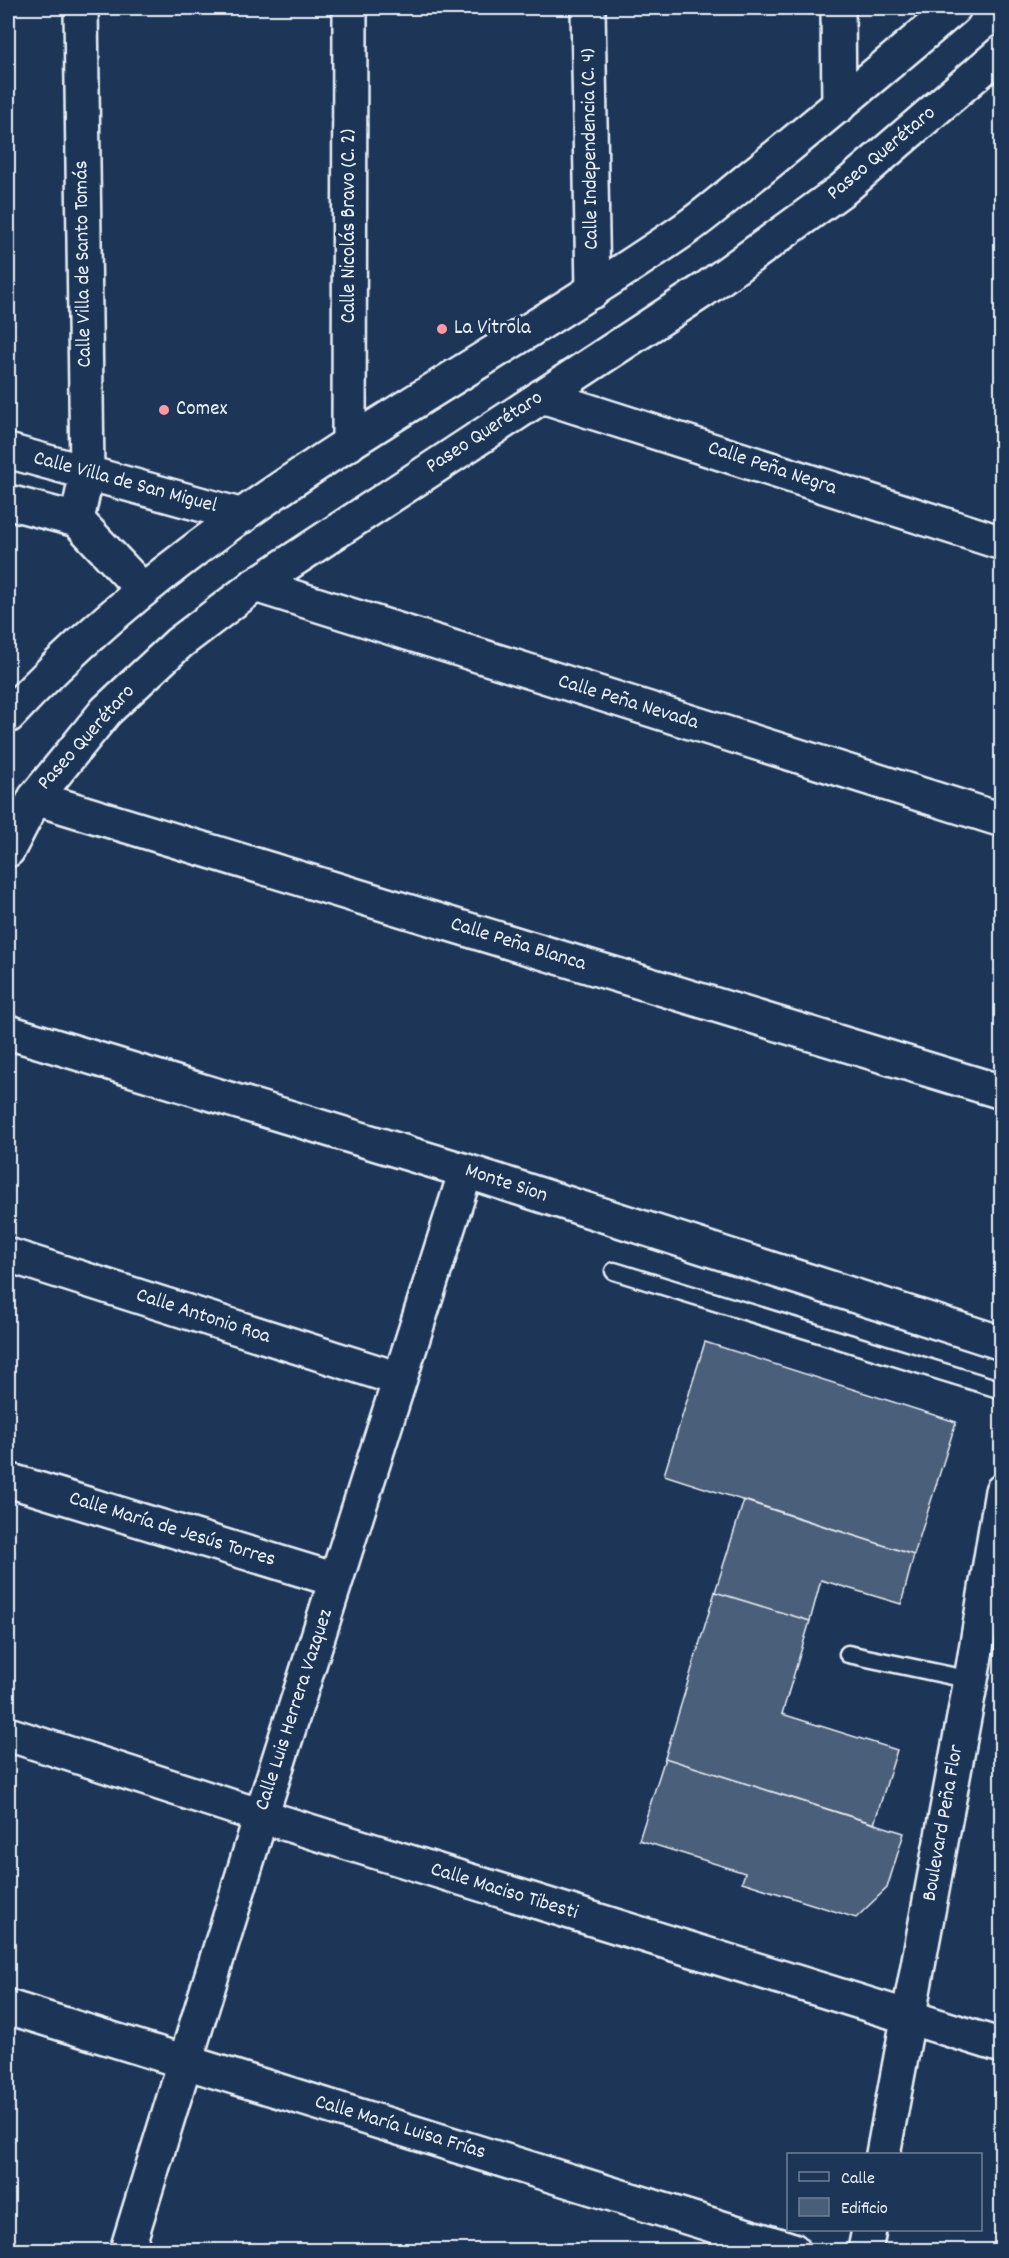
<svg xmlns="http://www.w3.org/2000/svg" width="1009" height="2258" font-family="Dekko,sans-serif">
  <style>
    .building { fill: #495e7a; stroke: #e8f1f8; stroke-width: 1.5 }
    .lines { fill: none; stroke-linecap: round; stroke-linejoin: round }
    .lane-casing { stroke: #e8f1f8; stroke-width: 21 }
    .street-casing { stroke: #e8f1f8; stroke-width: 38 }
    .secondary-casing { stroke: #e8f1f8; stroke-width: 38 }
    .lane { stroke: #1d3557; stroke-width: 16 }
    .street { stroke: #1d3557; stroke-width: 33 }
    .secondary { stroke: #1d3557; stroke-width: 33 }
    .poi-dot { fill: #ff9aa2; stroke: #1d3557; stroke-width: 2 }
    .labels { text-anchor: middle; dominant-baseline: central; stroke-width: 6; stroke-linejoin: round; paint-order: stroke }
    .street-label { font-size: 21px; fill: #e8f1f8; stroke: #1d3557 }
    .poi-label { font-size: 21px; fill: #e8f1f8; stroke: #1d3557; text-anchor: start }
  </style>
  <rect width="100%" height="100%" fill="#1d3557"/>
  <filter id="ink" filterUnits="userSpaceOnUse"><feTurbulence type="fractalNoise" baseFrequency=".0167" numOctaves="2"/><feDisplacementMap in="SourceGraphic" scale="12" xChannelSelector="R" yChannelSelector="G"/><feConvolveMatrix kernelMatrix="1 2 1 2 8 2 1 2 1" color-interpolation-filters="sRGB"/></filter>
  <g filter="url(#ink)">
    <path class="building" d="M705,1342L956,1422L914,1555L664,1475Z
      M744,1500L914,1555L901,1604L821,1580L810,1621L715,1592Z
      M715,1592L810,1621L782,1714L897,1750L874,1824L665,1758Z
      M665,1758L904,1833L887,1888L856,1918L742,1882L745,1873L639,1840Z"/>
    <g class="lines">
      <g class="lane-casing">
        <path id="lane" d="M614,1271L1002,1390
          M848,1654L971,1680"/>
      </g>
      <g class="street-casing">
        <path id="street" d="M588,8L593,291
          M838,8L839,106
          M542,396L1002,543
          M349,444L350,8
          M8,451L243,516
          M8,502L77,520L142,589
          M77,520L87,473L81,8
          M255,585L1002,820
          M35,798L1002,1092
          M8,1255L399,1379
          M8,1480L336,1580
          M8,1734L261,1816L1002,2046
          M8,2007L793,2250
          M127,2250L261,1816L466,1171"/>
      </g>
      <g class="secondary-casing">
        <path id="secondary" d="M8,716C196,512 451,389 678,234C708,214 734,190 762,168C827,115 891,62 954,8
          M8,850L35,798L106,711L179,643L255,585L704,290L843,189L1002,52
          M8,1032L466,1171L1002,1343
          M883,2154L971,1680L1002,1491
          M865,2250L869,2230"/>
      </g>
      <use href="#lane" class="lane"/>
      <use href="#street" class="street"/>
      <use href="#secondary" class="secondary"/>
    </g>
  </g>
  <g class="poi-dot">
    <circle cx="442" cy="329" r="6"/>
    <circle cx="164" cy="410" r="6"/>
  </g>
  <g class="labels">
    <g class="street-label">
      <text transform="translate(591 149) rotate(-91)">Calle Independencia (C. 4)</text>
      <text transform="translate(882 154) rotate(-40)">Paseo Querétaro</text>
      <text transform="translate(350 226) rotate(-90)">Calle Nicolás Bravo (C. 2)</text>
      <text transform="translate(84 264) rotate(-91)">Calle Villa de Santo Tomás</text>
      <text transform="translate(485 433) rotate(-33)">Paseo Querétaro</text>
      <text transform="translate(772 469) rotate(18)">Calle Peña Negra</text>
      <text transform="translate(125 483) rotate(15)">Calle Villa de San Miguel</text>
      <text transform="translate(628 703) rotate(17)">Calle Peña Nevada</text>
      <text transform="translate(87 738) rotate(-48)">Paseo Querétaro</text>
      <text transform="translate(518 945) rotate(17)">Calle Peña Blanca</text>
      <text transform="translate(506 1184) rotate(18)">Monte Sion</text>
      <text transform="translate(203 1317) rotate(18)">Calle Antonio Roa</text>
      <text transform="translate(172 1530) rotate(17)">Calle María de Jesús Torres</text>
      <text transform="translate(295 1710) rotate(-72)">Calle Luis Herrera Vazquez</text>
      <text transform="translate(944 1823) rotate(-80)">Boulevard Peña Flor</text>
      <text transform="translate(504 1892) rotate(17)">Calle Maciso Tibesti</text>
      <text transform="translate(400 2128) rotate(17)">Calle María Luisa Frías</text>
    </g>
    <g class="poi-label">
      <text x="454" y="329">La Vitrola</text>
      <text x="176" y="410">Comex</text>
    </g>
  </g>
  <rect width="1009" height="2258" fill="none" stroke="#1d3557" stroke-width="30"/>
  <rect x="15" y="15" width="979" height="2228" fill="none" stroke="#e8f1f8" stroke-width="2" filter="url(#ink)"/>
  <rect x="787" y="2153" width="195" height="78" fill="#1d3557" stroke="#6e8097" stroke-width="1.5"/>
  <rect x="799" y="2172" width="30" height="9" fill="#1d3557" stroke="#6e8097" stroke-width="1.5"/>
  <text x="841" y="2183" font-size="18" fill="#e8f1f8">Calle</text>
  <rect x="799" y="2198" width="30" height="18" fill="#495e7a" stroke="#6e8097" stroke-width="1.5"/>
  <text x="841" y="2213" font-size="18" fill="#e8f1f8">Edificio</text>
</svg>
